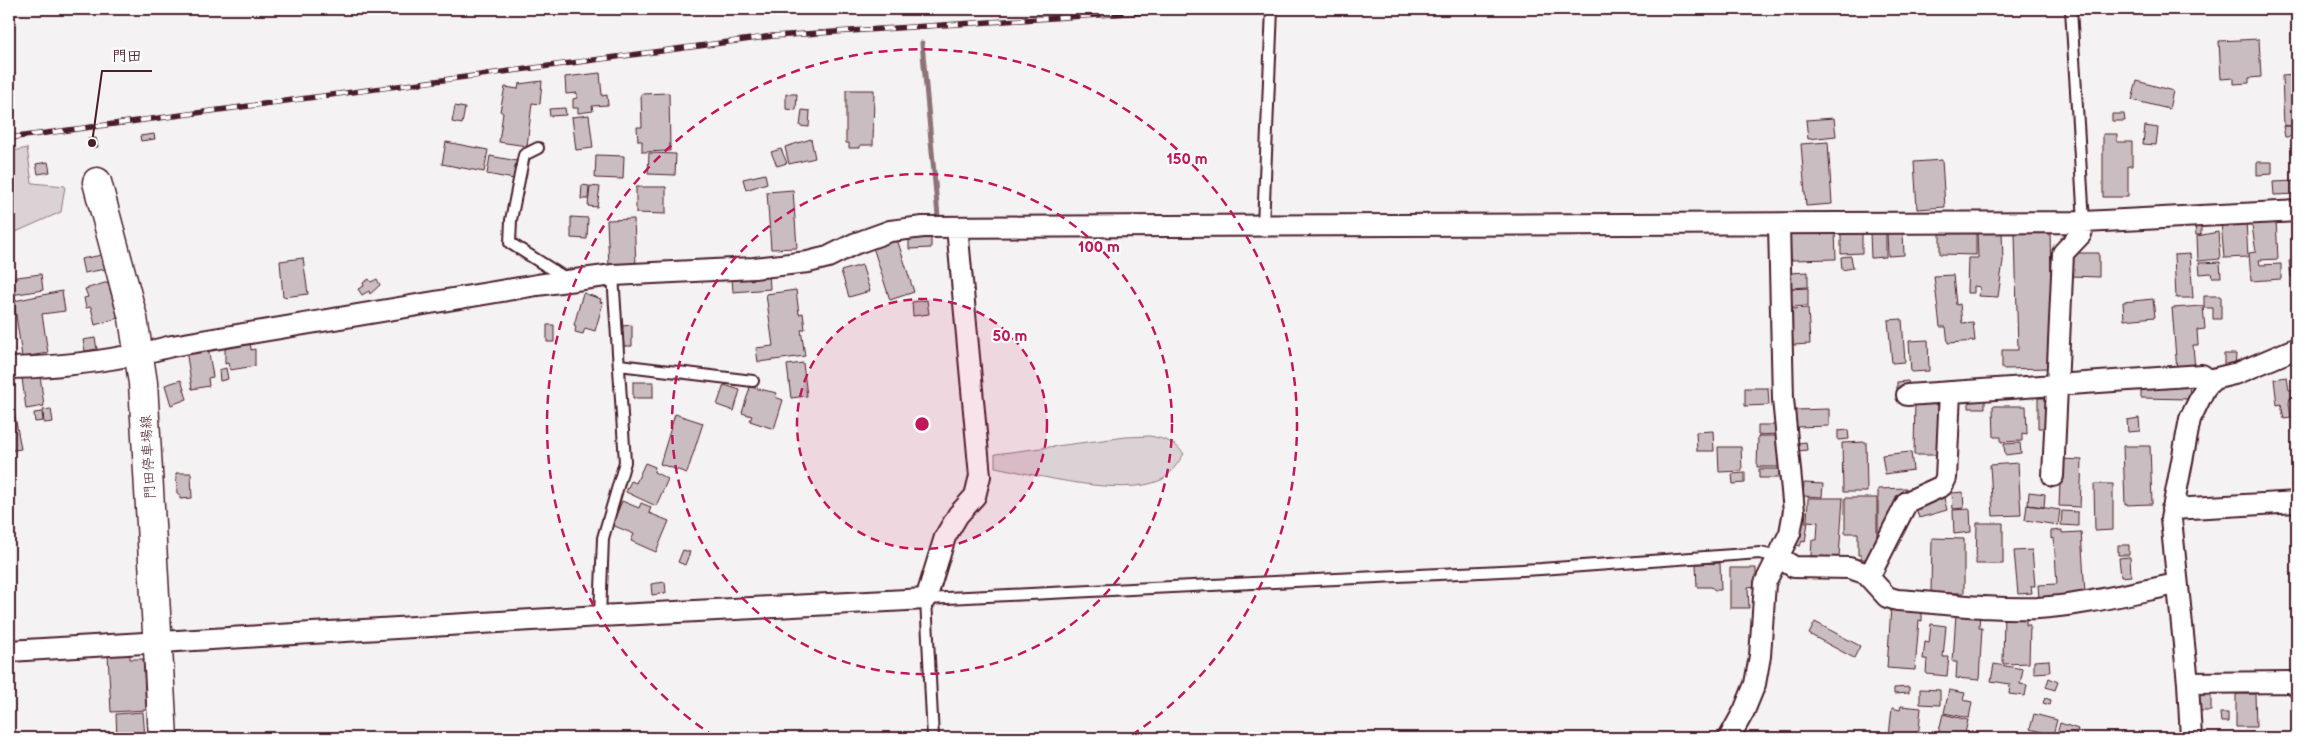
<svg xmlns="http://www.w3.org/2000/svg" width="2306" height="747" font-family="'Balsamiq Sans','Klee One',sans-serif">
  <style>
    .green { fill: #dbd2d5; stroke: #927880 }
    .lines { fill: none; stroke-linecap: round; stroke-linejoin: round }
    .stream { stroke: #8d727a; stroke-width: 5 }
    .building { fill: #cabdc1; stroke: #4a1f2b }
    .lane-casing { stroke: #4a1f2b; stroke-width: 14 }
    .street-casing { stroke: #4a1f2b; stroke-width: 24 }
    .secondary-casing { stroke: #4a1f2b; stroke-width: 31 }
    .lane { stroke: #fff; stroke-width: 10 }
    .street { stroke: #fff; stroke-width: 20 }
    .secondary { stroke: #fff; stroke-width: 28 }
    .rail-casing { stroke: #4a1f2b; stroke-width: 5.5 }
    .rail { stroke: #fff; stroke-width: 4; stroke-dasharray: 11; stroke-linecap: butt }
    .ring { fill: none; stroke: #c2185b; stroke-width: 2.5; stroke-dasharray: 9 6 }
    .labels { text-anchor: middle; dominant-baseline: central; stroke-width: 4.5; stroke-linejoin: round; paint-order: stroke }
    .street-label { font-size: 14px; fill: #4a1f2b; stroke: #fff }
    .centre { fill: #c2185b; stroke: #fff; stroke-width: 2.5 }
    .ring-label { font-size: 15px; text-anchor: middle; font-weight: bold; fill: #c2185b; stroke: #fff; stroke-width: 4.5; stroke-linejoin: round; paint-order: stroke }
    .leader { fill: none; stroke: #4a1f2b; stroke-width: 2 }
    .callout-dot { fill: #4a1f2b; stroke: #fff; stroke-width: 2 }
    .callout-label { font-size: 15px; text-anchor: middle; font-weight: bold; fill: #4a1f2b; stroke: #fff; stroke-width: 4.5; stroke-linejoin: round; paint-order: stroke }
  </style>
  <rect width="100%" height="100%" fill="#f4f2f2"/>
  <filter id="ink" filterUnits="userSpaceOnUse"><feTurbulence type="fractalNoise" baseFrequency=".02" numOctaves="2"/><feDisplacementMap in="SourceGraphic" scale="10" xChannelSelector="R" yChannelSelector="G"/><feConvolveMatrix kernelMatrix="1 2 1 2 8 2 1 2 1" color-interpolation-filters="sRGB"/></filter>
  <g filter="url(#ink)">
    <path class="green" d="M27,148L32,183L65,186L61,212L9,235V152Z
      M1150,436C1165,439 1175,442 1184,454C1178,462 1170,476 1161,480C1122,498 1037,475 995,467V454L1126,437Z"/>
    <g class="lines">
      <path class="stream" d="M922,43L938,216"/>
    </g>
    <path class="building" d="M2259,39L2261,77L2249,78V83L2234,84V78L2221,79L2219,41Z
      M600,73L602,96L607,95L608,105L592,106L593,111L578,113V108H573V99L577,98V93L566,94L565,77Z
      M2297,75V125L2284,126L2282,76Z
      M542,81L540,104L532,103L527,146L499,142L503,113L500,111L505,87L518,89L519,84Z
      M2137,81L2173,91L2169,109L2132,100Z
      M846,90H874L873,145H860V148H849V143H846Z
      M669,93L670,151L642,152V141H638L637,127H642L641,94Z
      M786,94H797L796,110L786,109Z
      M455,106L465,108L462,124L452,122Z
      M565,108L566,115L550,116L549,109Z
      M802,110L810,111L809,127L800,126Z
      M2112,114H2124L2125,121H2112Z
      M589,115L593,148L576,150L572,117Z
      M1834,118L1836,136L1808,139L1806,120Z
      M2145,126L2158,128L2156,145L2143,144Z
      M2283,126H2297V136L2285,137Z
      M154,134L155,139L141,141L140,136Z
      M2103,134H2117V142H2132V166H2128V197H2103Z
      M96,138L98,147L89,148L88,139Z
      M811,139L815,158L789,164L785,147Z
      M446,142L488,150L484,172L442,164Z
      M1828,142L1832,204L1806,206L1801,144Z
      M781,149L787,163L777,166L771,152Z
      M649,153L676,154L675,175L648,174Z
      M596,155L624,156L623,179L595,178Z
      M490,156L517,161L514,179L487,174Z
      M1942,160L1945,207L1917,209L1914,162Z
      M48,162L50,172L38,174L36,164Z
      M2257,162H2272V174L2257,175Z
      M765,174L767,183L746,190L743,179Z
      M2297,181V194L2274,195L2273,182Z
      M582,185L589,186L588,199H581Z
      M590,186L600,187L597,207L588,206Z
      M636,187H666V214L636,213Z
      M793,190L797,248L771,249L767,192Z
      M571,217L588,218L587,239L571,238Z
      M634,219L636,265L609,266L607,220Z
      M2276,219L2278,259L2259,260L2260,265L2281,264V279L2251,281L2249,253L2256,252L2251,220Z
      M2246,221L2248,257L2224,258L2221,222Z
      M2201,223V235H2196L2195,224Z
      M1835,231L1836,259L1791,260L1790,232Z
      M1903,231L1904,255L1888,256L1887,232Z
      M1940,231H1976V255L1940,254Z
      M1977,231H2002L2003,261L1998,297L1979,296L1980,287L1974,286V293H1967L1968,258H1978Z
      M1862,232V253L1841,254V233Z
      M1870,232H1886V257L1871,258Z
      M2050,232L2053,368L2002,369V350H2018L2015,233Z
      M2218,232L2220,259L2198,261L2197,236Z
      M931,235V248L909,249V236Z
      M896,236L914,292L890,300L872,244Z
      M2071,253H2099V277L2071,276Z
      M2190,254L2193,298H2176L2174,255Z
      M102,255L105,269L84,273L81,259Z
      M1851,256L1853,268L1842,270L1841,257Z
      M303,258L308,294L283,297L280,261Z
      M2297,260V276L2291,277L2289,261Z
      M2220,262L2221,277H2212L2211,273L2200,274L2199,263Z
      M862,265L870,291L849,297L841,271Z
      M1808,272V287L1790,288L1789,273Z
      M769,273L770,289L733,292L732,277Z
      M41,274L43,290L11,295L9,291V278Z
      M1953,275L1956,305L1960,304L1962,323L1973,322L1975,341L1948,343L1946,327H1940L1934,276Z
      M369,279L371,282L377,279L380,285L370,294L369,291L362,295L358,289L364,286L363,283Z
      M108,282L118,318L95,325L91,307L86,308L84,298L88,297L85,289Z
      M1808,288V306L1790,307L1789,289Z
      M796,290L799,314L803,313L805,329L801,330L805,356L758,362L756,348L773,346L766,294Z
      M62,291L65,311L42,314L48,353L22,357L14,301Z
      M583,293L601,299L600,302L603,303L595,331L585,328L583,334L575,332L576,326L574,325Z
      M2204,296H2221V319H2213V308H2204Z
      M2153,299L2155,317L2124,320L2123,302Z
      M927,300L929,314L913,316L912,302Z
      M2203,306L2205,329L2197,330L2198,345H2193L2195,370L2177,371L2172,308Z
      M1808,308L1810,344L1793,345L1791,309Z
      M1902,319L1905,362L1892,363L1888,320Z
      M547,325H554V342H547Z
      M632,325V346H624L622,326Z
      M95,338L97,349L85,351L83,340Z
      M250,339L251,350L255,349V366L230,370L228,363L225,364V343Z
      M1928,340L1929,371L1911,372L1909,341Z
      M208,347L213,377L208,378L209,386L192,389L186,350Z
      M2224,354H2236L2235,367H2224Z
      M803,363L807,396L791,398L787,365Z
      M226,368L228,379L220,381L219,370Z
      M40,375L44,406L26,409L22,378Z
      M2287,377L2289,390H2294L2295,398H2290L2289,403L2291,418L2284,419L2281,404L2277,405L2274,379Z
      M181,380L187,399L171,405L165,385Z
      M1908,381L1909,389L1897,390V382Z
      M633,382H653V398H633Z
      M2141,383L2190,384L2189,399L2141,398Z
      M724,385L740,390L734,411L717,405Z
      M750,387L777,393L775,397L783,400L774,429L750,421L752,416L742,413Z
      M1745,388H1768L1769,405L1745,406Z
      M9,394H11L21,449L9,451Z
      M1915,398L1938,399V455H1914Z
      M2038,398H2050V428H2038Z
      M1969,400H1985V408H1969Z
      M1993,406H2026L2027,434L2022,433V441L2001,442V437H1994Z
      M51,409L53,422L44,423L43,410Z
      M1829,409V426L1795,427V410Z
      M42,412L43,421L35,422L34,413Z
      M675,414L703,423L687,473L660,464Z
      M2139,418L2140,431L2128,432L2127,420Z
      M1758,425H1779V434L1758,435Z
      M1848,430L1849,439L1838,440V431Z
      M1713,431L1714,451H1697L1696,432Z
      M1758,436H1780L1779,467H1757Z
      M1806,442L1807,450L1798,451V443Z
      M1866,442L1867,492H1843L1842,443Z
      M2020,443L2021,453L2005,455L2004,444Z
      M2123,446H2150L2152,504L2125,505Z
      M1718,447H1741L1742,471L1719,472Z
      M1911,452L1913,470L1885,474L1882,455Z
      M2061,459L2082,460L2080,507L2059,506Z
      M645,463L655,467L654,472L668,479L656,506L626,492L631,481L636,483Z
      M2018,463L2021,515L1993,516L1990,465Z
      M1759,469H1779V478H1759Z
      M176,473H191L192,498L180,499V494H177Z
      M1745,473V483L1733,484L1732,474Z
      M1804,483L1823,484L1822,497L1803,496Z
      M2094,484H2113V530L2095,531Z
      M1906,488L1907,496H1896V509L1878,538V489Z
      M1963,492L1964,508L1953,509L1952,493Z
      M2029,492L2045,494L2044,507L2028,505Z
      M1943,494L1947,510L1919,518L1914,502Z
      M1808,498H1843L1839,557L1811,556L1812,540H1817L1818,522L1807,521Z
      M1845,498H1877V555L1872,559H1861V555H1858V533H1845Z
      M622,501L639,508L641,503L651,507L649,513L669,521L656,552L631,541L634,534L612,525Z
      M2027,505L2060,510L2058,525L2025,520Z
      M1970,509L1971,532L1954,534L1953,510Z
      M1801,511H1806L1805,522H1808L1805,542L1802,541L1800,546L1794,544Z
      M2062,511L2078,512V526L2061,525Z
      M1977,523H2003V564H1976Z
      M2062,530V533L2081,532L2085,594L2039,599L2038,585L2057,584L2054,538L2051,539V531Z
      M1932,538L1964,539V593H1931Z
      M2118,545H2129V555H2118Z
      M683,550L690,552L685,565L678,562Z
      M2032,550L2035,586H2031L2032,593L2018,594L2014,551Z
      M2130,557L2131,576L2121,577L2119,558Z
      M1720,563L1721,590H1715L1711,587H1697L1696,564Z
      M1730,568H1756V586L1748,587L1749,608H1730Z
      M665,582L666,593L652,595L651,584Z
      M1891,607L1922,610V621L1919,620L1915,670L1887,668Z
      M1956,612L1980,613L1979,628H1982L1979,680L1956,678L1957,662H1953Z
      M2004,613H2026V625H2030L2029,663L2003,664Z
      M1815,622L1860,646L1854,658L1809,634Z
      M1931,624L1946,626L1943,657H1949L1947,676L1926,674L1927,659H1923L1925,642L1929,643Z
      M130,653V659H143L146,710L111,712L108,654Z
      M2049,660L2050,672L2034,673V661Z
      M1994,664L2023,669L2020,684L2027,685L2025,696L2009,694L2010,684L1991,681Z
      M2049,678L2058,682L2055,690L2046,687Z
      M1909,687V693L1894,694V688Z
      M1920,689L1940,690V705L1920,704Z
      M1949,690L1965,693L1963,700L1972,702L1969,718L1944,713Z
      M2236,694H2255L2256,727H2236Z
      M2211,695V711H2196V696Z
      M2045,698L2051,700L2050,705L2043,703Z
      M1901,706L1921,708L1918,738L1889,736L1892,708L1900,710Z
      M143,712L145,738H117L116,714Z
      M2220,713H2228V722H2221Z
      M1943,714L1968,720L1964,738L1938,735Z
      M2034,714L2057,720L2053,735L2030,729Z
      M2060,723L2078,729L2075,738L2057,734Z"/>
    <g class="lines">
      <g class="lane-casing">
        <path id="lane" d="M2071,9L2084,222
          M538,148L524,155L511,220L510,243L567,279
          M1263,226L1272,9
          M619,365L753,381
          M600,616L603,538L625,462L613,275
          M933,738L926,599L1541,569L1760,553L1778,557"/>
      </g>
      <g class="street-casing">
        <path id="street" d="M9,368C63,367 119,360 172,346L537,285L613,275L754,268L808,262L828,257L854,244L890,231L923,227L2084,222L2297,211
          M1907,395L2202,375L2211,382
          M2053,476L2063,253L2081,234L2084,222
          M2172,509L2297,502
          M1778,557L1794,567L1849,568L1865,573L1887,597L1897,600C1943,603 1991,610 2038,608C2084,605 2131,593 2177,584
          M1869,577L1907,502L1942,486L1946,478L1950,392
          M9,651L600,616L926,599L945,537L958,515L975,496L980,476L957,227
          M2188,683L2291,682L2297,686
          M1729,738L1744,711L1755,684L1760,656L1765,583L1790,533L1794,511L1783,399L1779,224
          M2191,738L2188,683L2171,519L2190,419L2205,388L2213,379L2238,373L2297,348"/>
      </g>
      <g class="secondary-casing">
        <path id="secondary" d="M97,182L133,318L143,383L163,738"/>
      </g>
      <use href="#lane" class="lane"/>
      <use href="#street" class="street"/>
      <use href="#secondary" class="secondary"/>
      <g class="rail-casing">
        <path id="rail" d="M9,138L773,36L1190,9"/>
      </g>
      <use href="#rail" class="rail"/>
    </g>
  </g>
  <circle cx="922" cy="424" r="125" fill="#c2185b" fill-opacity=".12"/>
  <g class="ring">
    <circle cx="922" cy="424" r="125"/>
    <circle cx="922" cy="424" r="250"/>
    <path d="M715 737A375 375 0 1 1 1129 737"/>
  </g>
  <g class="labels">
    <g class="street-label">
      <text transform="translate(148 457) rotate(-93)">門田停車場線</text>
    </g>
  </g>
  <circle cx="922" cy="424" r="8" class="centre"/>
  <g class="ring-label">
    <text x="1187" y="164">150 m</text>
    <text x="1099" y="252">100 m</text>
    <text x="1010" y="341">50 m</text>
  </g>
  <path class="leader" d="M92 143L102 71H152"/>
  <circle class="callout-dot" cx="92" cy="143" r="5"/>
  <g class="callout-label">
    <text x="127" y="61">門田</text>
  </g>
  <rect width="2306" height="747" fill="none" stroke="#fff" stroke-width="30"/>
  <rect x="15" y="15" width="2276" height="717" fill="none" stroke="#4a1f2b" stroke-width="2" filter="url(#ink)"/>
</svg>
